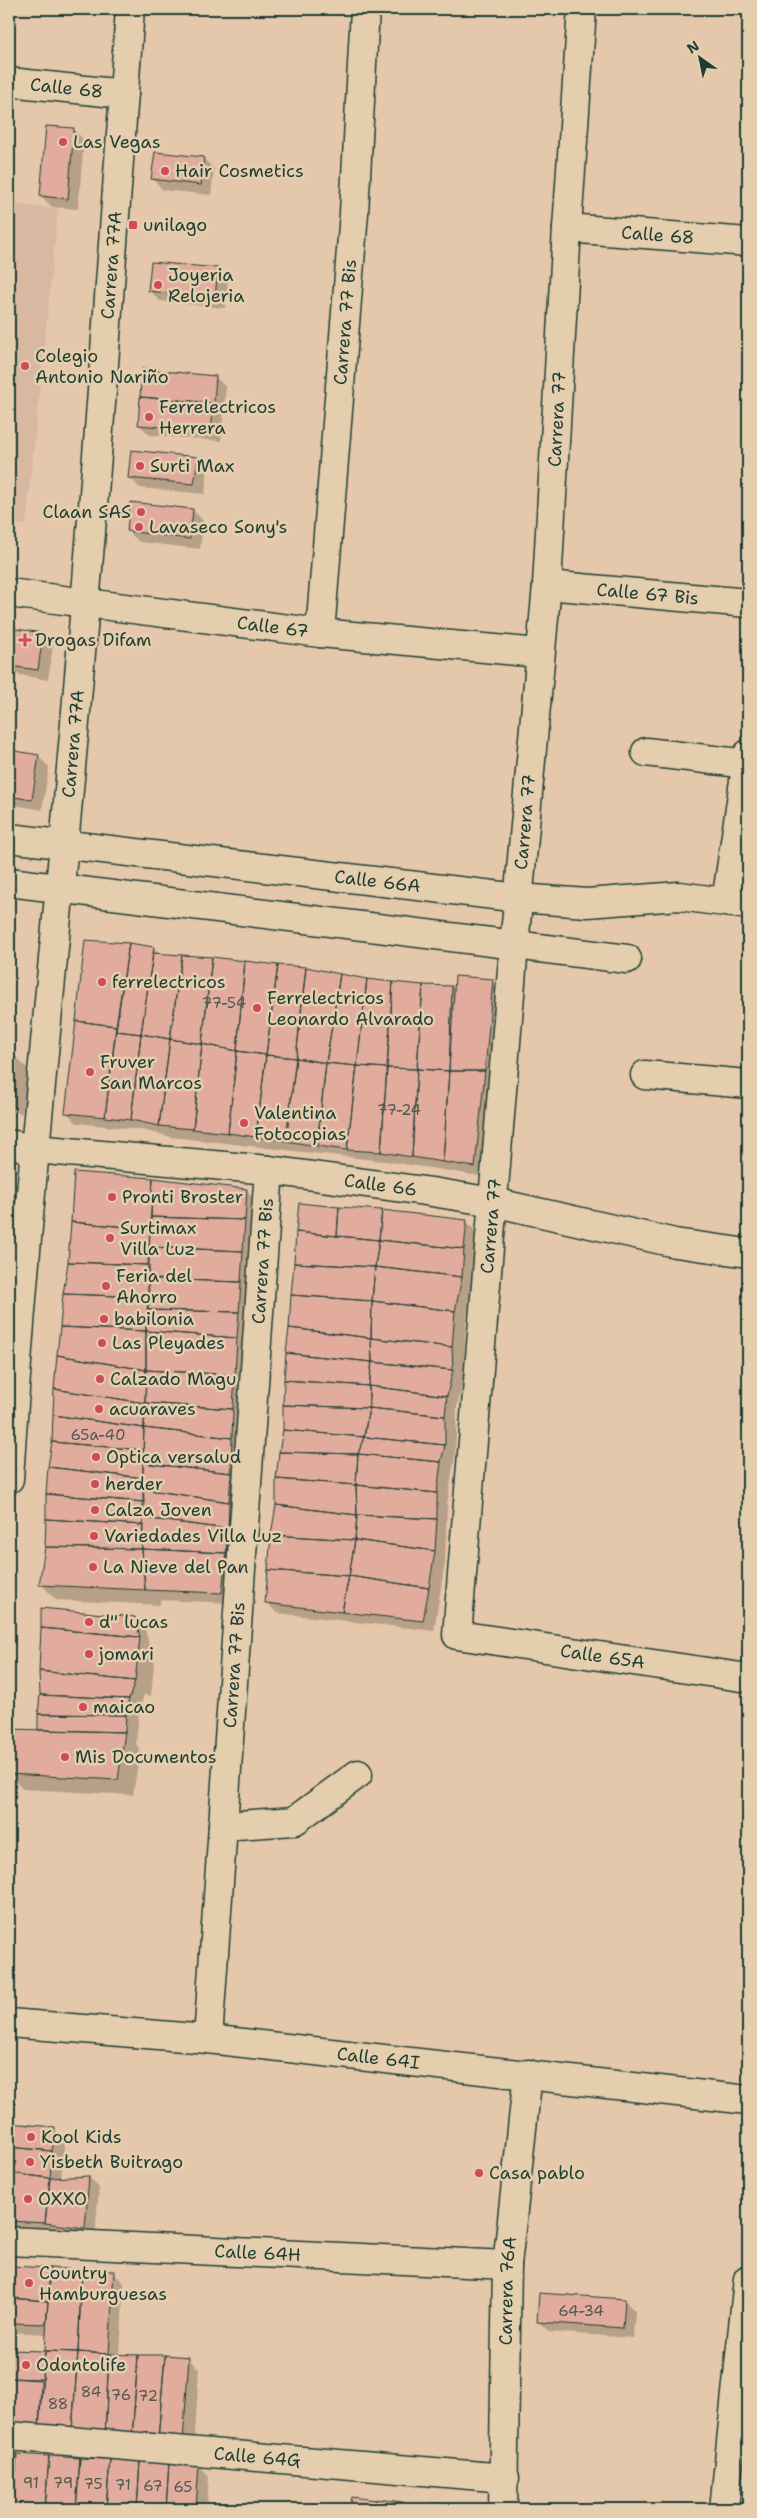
<svg xmlns="http://www.w3.org/2000/svg" width="757" height="2518" font-family="'Shantell Sans',sans-serif">
  <style>
    .built { fill: #d8b8a0 }
    .shadow { fill: #0003 }
    .building { fill: #e1ac9d; stroke: #1f3d34 }
    .lines { fill: none; stroke-linecap: round; stroke-linejoin: round }
    .minor-casing { stroke: #1f3d34; stroke-width: 31 }
    .major-casing { stroke: #1f3d34; stroke-width: 31 }
    .minor { stroke: #e4cead; stroke-width: 28 }
    .major { stroke: #e4cead; stroke-width: 28 }
    .poi-dot { fill: #d1495b; stroke: #e4cead; stroke-width: 2 }
    .labels { text-anchor: middle; dominant-baseline: central; stroke-width: 5; stroke-linejoin: round; paint-order: stroke }
    .number-label { font-size: 15px; fill: #50594e }
    .street-label { font-size: 18px; fill: #1f3d34; stroke: #e4cead }
    .poi-label { font-size: 18px; fill: #1f3d34; stroke: #e4cead; text-anchor: start }
  </style>
  <rect width="100%" height="100%" fill="#e5c8ab"/>
  <filter id="ink" filterUnits="userSpaceOnUse"><feTurbulence type="fractalNoise" baseFrequency=".02" numOctaves="2"/><feDisplacementMap in="SourceGraphic" scale="10" xChannelSelector="R" yChannelSelector="G"/><feConvolveMatrix kernelMatrix="1 2 1 2 8 2 1 2 1" color-interpolation-filters="sRGB"/></filter>
  <g filter="url(#ink)">
    <path class="built" d="M9,204L58,209L26,525L9,523Z"/>
    <path class="shadow" d="M73,129L84,140L78,209L52,207L41,196Z
      M203,158L214,169L211,195L163,190L153,179Z
      M217,270L228,280L225,308L160,301L150,291Z
      M215,377L226,387L221,441L150,435L139,425Z
      M197,458L208,469L205,494L140,488L129,477Z
      M193,510L203,521L200,549L139,542L128,531Z
      M9,629L42,634L53,645L48,680L9,673Z
      M9,752L38,756L49,767L42,810L9,804Z
      M86,941L154,948L161,955L366,980L452,987L455,990L492,981L503,991L486,1177L392,1162L171,1137L142,1130L77,1123L66,1112Z
      M9,1054L14,1055L30,1071L22,1113L9,1111Z
      M9,1152L16,1159L9,1203Z
      M75,1173L153,1179L247,1191L257,1201L233,1603L160,1600V1605L56,1600L41,1584L46,1547Z
      M9,1207L13,1212L9,1250Z
      M467,1222L486,1241L483,1268L474,1267L466,1323L463,1381L457,1407L455,1456L447,1504L445,1562L434,1631L277,1613L266,1602Z
      M134,1618L145,1629L150,1649L155,1653L151,1696L144,1695L139,1710L136,1744L140,1749L133,1795L23,1789L9,1775L10,1731H39Z
      M9,2124L54,2129L65,2139L61,2178L89,2177L99,2188L95,2238L57,2233L51,2228L9,2225Z
      M9,2268L113,2273L124,2283L120,2355L188,2358L199,2369L194,2452L9,2433V2351L46,2352L47,2334L9,2332Z
      M625,2301L635,2311L633,2338L549,2332L538,2321Z
      M9,2454L199,2465L209,2476L207,2509H9Z
      M353,2499L403,2503L409,2509H352Z
      M432,2504L481,2509H482H431Z"/>
    <path class="building" d="M46,126L74,128L68,199L40,196Z
      M155,152L204,157L201,185L151,179Z
      M151,262L218,268L215,298L148,291Z
      M142,369L216,376L214,403L140,397Z
      M140,397L214,403L211,431L138,425Z
      M131,450L198,457L194,484L128,478Z
      M130,502L193,509L190,539L127,531Z
      M9,628L43,633L38,670L9,666Z
      M9,750L39,755L32,800L9,796Z
      M85,940L129,943L116,1026L76,1021Z
      M129,943L154,947L141,1034L116,1031Z
      M153,953L182,955L170,1039L141,1034Z
      M182,955L212,957L202,1044L170,1039Z
      M212,957L245,961L237,1051L202,1044Z
      M245,961L278,965L266,1055L237,1051Z
      M278,965L306,967L296,1058L266,1055Z
      M306,967L340,974L326,1063L296,1058Z
      M340,974L367,979L357,1066L326,1063Z
      M455,976L493,979L485,1071H449Z
      M367,979L393,982L387,1068L357,1066Z
      M393,982L423,985L417,1069L387,1068Z
      M423,985L452,986L449,1071L417,1069Z
      M76,1021L116,1026L105,1117L65,1113Z
      M116,1031L141,1034L131,1120L105,1117Z
      M141,1034L170,1039L159,1126L131,1120Z
      M170,1039L202,1044L193,1129L159,1126Z
      M202,1044L237,1051L228,1133L193,1129Z
      M237,1051L266,1055L256,1137L228,1133Z
      M9,1053L15,1054L9,1088Z
      M266,1055L296,1058L286,1141L256,1137Z
      M296,1058L326,1063L317,1146L286,1141Z
      M326,1063L357,1066L347,1150L317,1146Z
      M357,1066L387,1068L381,1152L347,1150Z
      M387,1068L417,1069L412,1157L381,1152Z
      M417,1069L449,1071L443,1162L412,1157Z
      M449,1071H485L475,1167L443,1162Z
      M74,1172L153,1178L150,1229L71,1222Z
      M153,1178L247,1189L245,1220L151,1217Z
      M299,1203L339,1207L337,1236L296,1232Z
      M339,1207L382,1210L379,1240L337,1236Z
      M382,1210L467,1220L464,1249L379,1240Z
      M151,1217L245,1220L243,1251L149,1247Z
      M71,1222L150,1229L148,1265L68,1262Z
      M296,1232L379,1240L375,1267L294,1263Z
      M379,1240L464,1249L462,1277L375,1267Z
      M149,1247L243,1251L241,1282L149,1279Z
      M68,1262L148,1265V1297L63,1294Z
      M294,1263L375,1267L372,1301L291,1295Z
      M375,1267L462,1277L455,1311L372,1301Z
      M149,1279L241,1282L239,1312L148,1310Z
      M63,1294L148,1297L146,1331L60,1327Z
      M291,1295L372,1301L371,1338L289,1328Z
      M372,1301L455,1311L452,1347L371,1338Z
      M148,1310L239,1312L237,1338L146,1331Z
      M60,1327L146,1331V1370L57,1355Z
      M289,1328L371,1338L372,1362L286,1353Z
      M146,1331L237,1338L235,1375L146,1370Z
      M371,1338L452,1347L453,1370L372,1362Z
      M286,1353L372,1362L369,1386L284,1380Z
      M57,1355L146,1370L145,1403L54,1389Z
      M372,1362L453,1370L447,1396L369,1386Z
      M146,1370L235,1375L233,1409L145,1403Z
      M284,1380L369,1386V1408L283,1405Z
      M369,1386L447,1396L445,1416L369,1408Z
      M54,1389L145,1403L144,1428L53,1415Z
      M145,1403L233,1409L232,1438L144,1428Z
      M283,1405L369,1408L364,1437L283,1430Z
      M369,1408L445,1416V1445L364,1437Z
      M53,1415L144,1428L143,1450L52,1442Z
      M144,1428L232,1438L231,1473L143,1463Z
      M283,1430L364,1437L358,1454L279,1452Z
      M364,1437L445,1445L441,1462L358,1454Z
      M52,1442L143,1450V1478L48,1467Z
      M279,1452L358,1454L356,1485L276,1479Z
      M358,1454L441,1462L437,1493L356,1485Z
      M143,1463L231,1473L229,1502L143,1489Z
      M48,1467L143,1478L144,1502L46,1494Z
      M276,1479L356,1485L357,1515L276,1505Z
      M356,1485L437,1493V1519L357,1515Z
      M143,1489L229,1502L228,1529L143,1518Z
      M46,1494L144,1502L143,1525L46,1519Z
      M276,1505L357,1515L355,1540L271,1535Z
      M357,1515L437,1519L435,1551L355,1540Z
      M143,1518L228,1529L226,1553L142,1549Z
      M46,1519L143,1525L142,1549L45,1547Z
      M271,1535L355,1540L349,1576L268,1570Z
      M355,1540L435,1551L429,1588L349,1576Z
      M45,1547L142,1549L145,1590L39,1585Z
      M142,1549L226,1553L222,1593L145,1590Z
      M268,1570L349,1576L342,1612L265,1603Z
      M349,1576L429,1588L423,1621L342,1612Z
      M41,1608L135,1617L140,1637L41,1628Z
      M41,1628L140,1637L135,1681L39,1671Z
      M39,1671L135,1681L129,1699L40,1695Z
      M40,1695L129,1699L126,1715L38,1714Z
      M38,1714L126,1715L125,1732L38,1730Z
      M9,1729L125,1732L118,1780L9,1774Z
      M9,2123L55,2127L52,2151L9,2147Z
      M9,2147L52,2151L50,2178L9,2173Z
      M9,2173L50,2178L45,2223L9,2221Z
      M89,2176L85,2228L45,2223L50,2178Z
      M9,2266L50,2268L48,2301L9,2298Z
      M50,2268L82,2270L78,2352L45,2351Z
      M82,2270L114,2271L109,2354L78,2352Z
      M539,2293L625,2299L623,2328L537,2322Z
      M9,2298L48,2301L46,2324L9,2323Z
      M9,2350L45,2351L43,2379L9,2378Z
      M45,2351L78,2352L72,2431L39,2428Z
      M78,2352L109,2354L105,2436L72,2431Z
      M109,2354L138,2355L132,2438L105,2436Z
      M138,2355H165L158,2440L132,2438Z
      M165,2355L189,2357L183,2442L158,2440Z
      M9,2378L41,2380L39,2428L9,2425Z
      M9,2453L17,2454L14,2494H9Z
      M17,2454L49,2456L45,2509H13Z
      M49,2456L80,2458L76,2509H45Z
      M80,2458L110,2459L106,2509H76Z
      M110,2459L140,2461L137,2509H106Z
      M140,2461L169,2462L166,2509H137Z
      M169,2462L199,2464L196,2509H166Z
      M9,2494H14L13,2509H9Z
      M352,2497L376,2500L375,2509H350Z
      M376,2499L403,2502V2509H375Z
      M431,2503L454,2505V2509H430Z
      M454,2505L482,2508V2509H454Z"/>
    <g class="lines">
      <g class="minor-casing">
        <g id="minor">
          <path id="s1" d="M582,9L567,228L547,585L514,946L457,1635L748,1678"/>
          <path id="s2" d="M9,82L124,94"/>
          <path id="s3" d="M567,228L748,242"/>
          <path id="s4" d="M547,585L748,603"/>
          <path id="s5" d="M9,593L320,633L539,653"/>
          <path id="s6" d="M320,633L354,213L365,9"/>
          <path d="M646,752L748,764"/>
          <path id="s7" d="M9,838L519,898L587,903L679,896L748,905"/>
          <path d="M9,882L627,959"/>
          <path d="M726,902L748,754"/>
          <path d="M645,1075L748,1084"/>
          <path id="s8" d="M9,1144L35,1149L269,1170L432,1192L493,1202L675,1243L748,1253"/>
          <path d="M223,1826L294,1821L358,1774"/>
          <path id="s9" d="M9,2023L208,2039L748,2100"/>
          <path id="s10" d="M208,2039L269,1170"/>
          <path id="s11" d="M9,2241L507,2265"/>
          <path id="s12" d="M9,2436L505,2478"/>
          <path id="s13" d="M503,2509L507,2265L528,2074"/>
          <path d="M724,2509L748,2279"/>
        </g>
      </g>
      <g class="major-casing">
        <g id="major">
          <path id="s14" d="M9,1479C22,1267 44,1055 64,844C90,566 110,287 130,9"/>
        </g>
      </g>
      <use href="#minor" class="minor"/>
      <use href="#major" class="major"/>
    </g>
  </g>
  <g class="poi-dot">
    <circle cx="63" cy="142" r="5"/>
    <circle cx="165" cy="171" r="5"/>
    <rect x="128" y="220" width="10" height="10" rx="2.5"/>
    <circle cx="158" cy="285" r="5"/>
    <circle cx="25" cy="366" r="5"/>
    <circle cx="149" cy="417" r="5"/>
    <circle cx="140" cy="466" r="5"/>
    <circle cx="141" cy="512" r="5"/>
    <circle cx="139" cy="527" r="5"/>
    <path d="M22.5 632.5h5v5h5v5h-5v5h-5v-5h-5v-5h5z"/>
    <circle cx="102" cy="982" r="5"/>
    <circle cx="257" cy="1008" r="5"/>
    <circle cx="90" cy="1072" r="5"/>
    <circle cx="244" cy="1123" r="5"/>
    <circle cx="112" cy="1197" r="5"/>
    <circle cx="110" cy="1238" r="5"/>
    <circle cx="106" cy="1286" r="5"/>
    <circle cx="104" cy="1319" r="5"/>
    <circle cx="102" cy="1343" r="5"/>
    <circle cx="100" cy="1379" r="5"/>
    <circle cx="99" cy="1409" r="5"/>
    <circle cx="96" cy="1457" r="5"/>
    <circle cx="95" cy="1484" r="5"/>
    <circle cx="95" cy="1510" r="5"/>
    <circle cx="94" cy="1536" r="5"/>
    <circle cx="93" cy="1567" r="5"/>
    <circle cx="89" cy="1622" r="5"/>
    <circle cx="89" cy="1654" r="5"/>
    <circle cx="83" cy="1707" r="5"/>
    <circle cx="65" cy="1757" r="5"/>
    <circle cx="31" cy="2137" r="5"/>
    <circle cx="30" cy="2162" r="5"/>
    <circle cx="479" cy="2173" r="5"/>
    <circle cx="28" cy="2199" r="5"/>
    <circle cx="29" cy="2283" r="5"/>
    <circle cx="26" cy="2365" r="5"/>
  </g>
  <g class="labels">
    <g class="number-label">
      <text x="224" y="1003">77-54</text>
      <text x="399" y="1110">77-24</text>
      <text x="98" y="1435">65a-40</text>
      <text x="581" y="2311">64-34</text>
      <text x="91" y="2392">84</text>
      <text x="121" y="2395">76</text>
      <text x="148" y="2396">72</text>
      <text x="58" y="2404">88</text>
      <text x="31" y="2483">91</text>
      <text x="63" y="2483">79</text>
      <text x="93" y="2484">75</text>
      <text x="123" y="2485">71</text>
      <text x="153" y="2486">67</text>
      <text x="183" y="2487">65</text>
    </g>
    <g class="street-label">
      <text stroke="none"><textPath href="#s2" startOffset="58">Calle 68</textPath></text>
      <text stroke="none"><textPath href="#s3" startOffset="91">Calle 68</textPath></text>
      <text stroke="none"><textPath href="#s14" startOffset="1218">Carrera 77A</textPath></text>
      <text stroke="none"><textPath href="#s6" startOffset="312">Carrera 77 Bis</textPath></text>
      <text transform="translate(557 419) rotate(-87)">Carrera 77</text>
      <text stroke="none"><textPath href="#s4" startOffset="101">Calle 67 Bis</textPath></text>
      <text stroke="none"><textPath href="#s5" startOffset="266">Calle 67</textPath></text>
      <text stroke="none"><textPath href="#s14" startOffset="738">Carrera 77A</textPath></text>
      <text transform="translate(525 822) rotate(-85)">Carrera 77</text>
      <text stroke="none"><textPath href="#s7" startOffset="371">Calle 66A</textPath></text>
      <text stroke="none"><textPath href="#s8" startOffset="374">Calle 66</textPath></text>
      <text transform="translate(491 1226) rotate(-85)">Carrera 77</text>
      <text stroke="none"><textPath href="#s10" startOffset="780">Carrera 77 Bis</textPath></text>
      <text stroke="none"><textPath href="#s1" startOffset="1778">Calle 65A</textPath></text>
      <text stroke="none"><textPath href="#s10" startOffset="375">Carrera 77 Bis</textPath></text>
      <text stroke="none"><textPath href="#s9" startOffset="371">Calle 64I</textPath></text>
      <text stroke="none"><textPath href="#s11" startOffset="249">Calle 64H</textPath></text>
      <text stroke="none"><textPath href="#s13" startOffset="218">Carrera 76A</textPath></text>
      <text stroke="none"><textPath href="#s12" startOffset="249">Calle 64G</textPath></text>
    </g>
    <g class="poi-label">
      <text x="73" y="142">Las Vegas</text>
      <text x="175" y="171">Hair Cosmetics</text>
      <text x="143" y="225">unilago</text>
      <text x="168" y="275">Joyeria<tspan x="168" dy="21">Relojeria</tspan></text>
      <text x="35" y="356">Colegio<tspan x="35" dy="21">Antonio Nariño</tspan></text>
      <text x="159" y="407">Ferrelectricos<tspan x="159" dy="21">Herrera</tspan></text>
      <text x="150" y="466">Surti Max</text>
      <text x="131" y="512" text-anchor="end">Claan SAS</text>
      <text x="149" y="527">Lavaseco Sony's</text>
      <text x="35" y="640">Drogas Difam</text>
      <text x="112" y="982">ferrelectricos</text>
      <text x="267" y="998">Ferrelectricos<tspan x="267" dy="21">Leonardo Alvarado</tspan></text>
      <text x="100" y="1062">Fruver<tspan x="100" dy="21">San Marcos</tspan></text>
      <text x="254" y="1113">Valentina<tspan x="254" dy="21">Fotocopias</tspan></text>
      <text x="122" y="1197">Pronti Broster</text>
      <text x="120" y="1228">Surtimax<tspan x="120" dy="21">Villa Luz</tspan></text>
      <text x="116" y="1276">Feria del<tspan x="116" dy="21">Ahorro</tspan></text>
      <text x="114" y="1319">babilonia</text>
      <text x="112" y="1343">Las Pleyades</text>
      <text x="110" y="1379">Calzado Magu</text>
      <text x="109" y="1409">acuaraves</text>
      <text x="106" y="1457">Optica versalud</text>
      <text x="105" y="1484">herder</text>
      <text x="105" y="1510">Calza Joven</text>
      <text x="104" y="1536">Variedades Villa Luz</text>
      <text x="103" y="1567">La Nieve del Pan</text>
      <text x="99" y="1622">d" lucas</text>
      <text x="99" y="1654">jomari</text>
      <text x="93" y="1707">maicao</text>
      <text x="75" y="1757">Mis Documentos</text>
      <text x="41" y="2137">Kool Kids</text>
      <text x="40" y="2162">Yisbeth Buitrago</text>
      <text x="489" y="2173">Casa pablo</text>
      <text x="38" y="2199">OXXO</text>
      <text x="39" y="2273">Country<tspan x="39" dy="21">Hamburguesas</tspan></text>
      <text x="36" y="2365">Odontolife</text>
    </g>
  </g>
  <rect width="757" height="2518" fill="none" stroke="#e4cead" stroke-width="30"/>
  <rect x="15" y="15" width="727" height="2488" fill="none" stroke="#1f3d34" stroke-width="2" filter="url(#ink)"/>
  <g transform="translate(700 58) rotate(327)" stroke="#e4cead" stroke-width="4" paint-order="stroke">
  <path d="M0-4L9 19L0 12L-9 19Z" fill="#1f3d34"/>
  <text y="-8" font-size="14" font-weight="bold" text-anchor="middle" fill="#1f3d34">N</text>
  </g>
</svg>
